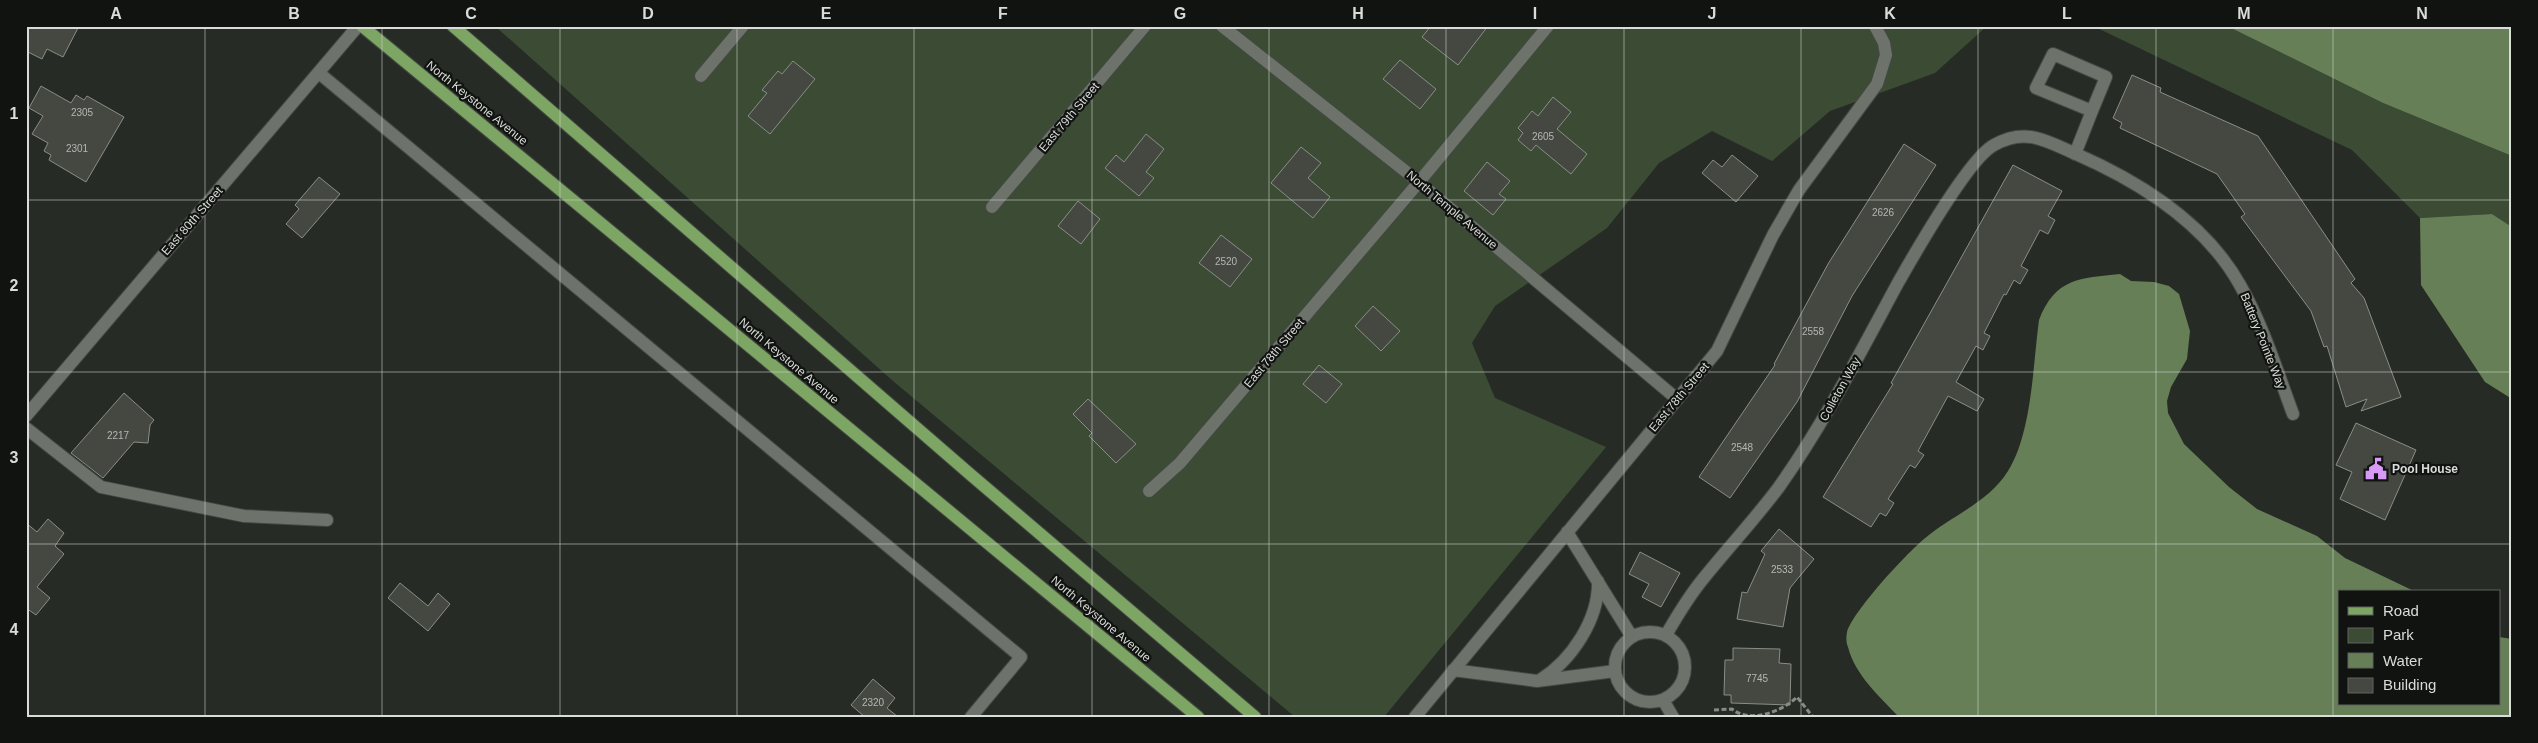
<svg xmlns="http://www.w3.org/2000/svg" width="2538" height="743" font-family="Helvetica,sans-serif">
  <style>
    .green { fill: #3c4c34 }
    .water { fill: #667f57 }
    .building { fill: #444841; stroke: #898e87 }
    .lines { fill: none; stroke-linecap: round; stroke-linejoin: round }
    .minor-casing { stroke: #444843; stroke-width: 14 }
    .major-casing { stroke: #444843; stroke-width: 14 }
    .path { stroke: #878b86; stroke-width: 3; stroke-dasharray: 5 2.5; stroke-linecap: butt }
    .minor { stroke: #6d726b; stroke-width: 12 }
    .major { stroke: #7da563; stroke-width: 12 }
    .grid { fill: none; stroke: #d9dcd8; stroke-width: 1; stroke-opacity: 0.55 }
    .labels { text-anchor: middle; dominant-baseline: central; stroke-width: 4.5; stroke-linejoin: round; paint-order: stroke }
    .number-label { font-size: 10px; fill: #b4b7b2 }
    .street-label { font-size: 12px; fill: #d9dcd8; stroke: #111310 }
    .poi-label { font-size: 12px; font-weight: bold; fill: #d9dcd8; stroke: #111310; text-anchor: start }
    .neatline { fill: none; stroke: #d9dcd8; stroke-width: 2 }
    .grid-label { font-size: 16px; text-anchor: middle; font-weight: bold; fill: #d9dcd8 }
  </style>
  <rect width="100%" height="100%" fill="#272b25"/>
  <path class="green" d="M495,26H1987L1935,73L1830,111L1772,161L1712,131L1659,163L1607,228L1495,306L1472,343L1495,398L1606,447L1384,717H1295L893,381Z
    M2093,26H2227L2383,103L2512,156V227L2492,214L2420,218L2352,150Z"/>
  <path class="water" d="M2227,26H2512V156L2383,103Z
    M2492,214L2512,227V399L2485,382L2421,285L2420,218Z
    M2120,274L2131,281L2154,282L2169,286L2179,294L2190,331L2187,359L2171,387L2167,401L2168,413L2184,444L2229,487L2257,509L2317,536L2345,558L2416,592H2339V704H2499V637L2512,639V717H1899C1880,697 1855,675 1848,647C1846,643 1846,637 1847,632C1854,610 1905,555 1924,539C1952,515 1988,503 2008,471C2032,433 2033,364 2039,320C2055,278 2080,278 2120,274Z"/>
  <path class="building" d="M26,26H79L63,57L47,49L42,59L26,51Z
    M1431,26H1488L1458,65L1422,37Z
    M1400,60L1436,89L1420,109L1383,79Z
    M793,61L815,79L770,134L748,116L767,93L762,90L778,71L782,74Z
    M2132,75L2161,88L2160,92L2258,136L2355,279L2351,283L2364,298L2401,397L2361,411L2367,399L2346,407L2327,346L2324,347L2311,311L2241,217L2245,214L2217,174L2120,128L2122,123L2113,118Z
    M41,86L71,103L76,95L84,100L87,96L124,117L86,182L49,160L51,155L44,151L48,143L32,134L43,116L29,108Z
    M1553,97L1571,112L1557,129L1587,154L1571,174L1536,145L1531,151L1518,140L1523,133L1518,128L1532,111L1538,116Z
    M1146,134L1164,149L1146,172L1154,178L1139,196L1105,168L1116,155L1124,162Z
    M1904,144L1936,165L1852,296L1797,402L1730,498L1699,477L1775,365L1774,364L1828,264Z
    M1301,147L1321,163L1308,178L1330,197L1313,218L1271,183Z
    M1732,155L1758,176L1736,202L1702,173L1713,160L1722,167Z
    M1487,162L1510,181L1499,194L1506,199L1493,215L1464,191Z
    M2013,165L2062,191L2048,216L2055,220L2048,234L2040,230L2021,266L2028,270L2020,284L2014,280L2006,295L2004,294L1984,333L1990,336L1983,350L1976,346L1956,382L1984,399L1977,411L1948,396L1918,451L1924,455L1915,468L1910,465L1888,499L1894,503L1886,516L1880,513L1871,527L1823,497L1893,384L1891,383Z
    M319,177L340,194L302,238L286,224L299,209L295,205Z
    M1078,201L1100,219L1081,244L1058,226Z
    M1221,235L1252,259L1230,287L1199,263Z
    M1373,306L1400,331L1381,351L1355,326Z
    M1319,365L1342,384L1326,403L1303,384Z
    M124,393L154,420L150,425L148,443L134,442L103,478L71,453Z
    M1088,399L1136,444L1116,463L1089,436L1092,433L1073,414Z
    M2356,423L2416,450L2385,520L2340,499L2352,472L2336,465Z
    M48,519L64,533L55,546L64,554L37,587L50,598L36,615L26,608V523L37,532Z
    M1779,529L1814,559L1790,588L1783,627L1737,619L1742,592L1747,593L1765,554L1761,551Z
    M1640,552L1680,573L1661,607L1642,597L1649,584L1629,574Z
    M400,583L428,606L438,593L450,604L428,631L388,598Z
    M1733,648L1780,649L1779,663L1791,664L1790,705L1731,703V695H1724L1725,660H1733Z
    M873,679L895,698L887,708L898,717H865L851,705Z"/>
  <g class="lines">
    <g class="minor-casing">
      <path id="minor" d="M1222,26L1419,182L1677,399
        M319,73L1021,657L971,717
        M701,76L743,26
        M2075,154L2092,111L2036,88L2053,54L2106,77L2092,111
        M992,207L1145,26
        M26,416L358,26
        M26,428L101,487L244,516L327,520
        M1149,491L1180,463L1419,182L1548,26
        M1567,532L1632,637
        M1615 667a35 35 0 1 1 70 0a35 35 0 1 1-70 0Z
        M1666,635C1677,616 1689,596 1703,579C1728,548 1755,519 1779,487C1825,422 1861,351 1899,281C1915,253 1969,158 1994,145C2026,127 2046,141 2076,154C2140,182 2205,222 2240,285C2263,325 2277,371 2293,414
        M1453,670L1537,681L1615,671
        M1540,680C1572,660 1599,619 1598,581
        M1663,700L1673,717
        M1415,717L1717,351L1773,235L1799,190L1877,84L1886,55L1884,43L1875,26"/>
    </g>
    <g class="major-casing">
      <path id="major" d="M362,26L1198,717
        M453,26L971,475L1255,717"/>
    </g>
    <path class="path" d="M1714,710L1732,709C1750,724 1783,711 1797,697L1813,717"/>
    <use href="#minor" class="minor"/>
    <use href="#major" class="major"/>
  </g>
  <path class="grid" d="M205,26V717M382,26V717M560,26V717M737,26V717M914,26V717M1092,26V717M1269,26V717M1446,26V717M1624,26V717M1801,26V717M1978,26V717M2156,26V717M2333,26V717M26,200H2512M26,372H2512M26,544H2512"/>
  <defs>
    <g id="civic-bare" transform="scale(1.725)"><path d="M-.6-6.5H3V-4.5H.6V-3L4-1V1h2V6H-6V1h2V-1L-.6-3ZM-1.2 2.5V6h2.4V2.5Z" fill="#d99af7" stroke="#111310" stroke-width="2.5" paint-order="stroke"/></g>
  </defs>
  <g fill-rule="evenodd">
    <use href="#civic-bare" x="2376" y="469"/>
  </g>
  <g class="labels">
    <g class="number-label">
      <text x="82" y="112">2305</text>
      <text x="1543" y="136">2605</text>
      <text x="77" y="148">2301</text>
      <text x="1883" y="212">2626</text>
      <text x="1226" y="261">2520</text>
      <text x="1813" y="331">2558</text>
      <text x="118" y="435">2217</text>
      <text x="1742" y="447">2548</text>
      <text x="1782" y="569">2533</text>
      <text x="1757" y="678">7745</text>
      <text x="873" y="702">2320</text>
    </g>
    <g class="street-label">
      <text transform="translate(477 103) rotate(39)">North Keystone Avenue</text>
      <text transform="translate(1069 117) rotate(-50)">East 79th Street</text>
      <text transform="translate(1452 210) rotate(40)">North Temple Avenue</text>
      <text transform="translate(192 221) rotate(-49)">East 80th Street</text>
      <text transform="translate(2263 341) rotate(68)">Battery Pointe Way</text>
      <text transform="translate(1274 353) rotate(-50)">East 78th Street</text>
      <text transform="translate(789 361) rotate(40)">North Keystone Avenue</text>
      <text transform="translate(1840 389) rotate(-61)">Colleton Way</text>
      <text transform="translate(1679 397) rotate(-50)">East 78th Street</text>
      <text transform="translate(1101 619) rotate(40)">North Keystone Avenue</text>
    </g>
    <g class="poi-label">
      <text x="2392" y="469">Pool House</text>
    </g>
  </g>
  <rect width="2538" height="743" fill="none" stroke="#111310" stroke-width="55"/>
  <rect x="2338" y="590" width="162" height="115" fill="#111310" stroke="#616360"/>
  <rect x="2348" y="607" width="25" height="8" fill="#7da563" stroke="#616360"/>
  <text x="2383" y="616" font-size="15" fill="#d9dcd8">Road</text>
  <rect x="2348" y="628" width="25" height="15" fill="#3c4c34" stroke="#616360"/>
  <text x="2383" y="640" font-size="15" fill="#d9dcd8">Park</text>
  <rect x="2348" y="653" width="25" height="15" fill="#667f57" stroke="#616360"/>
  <text x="2383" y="666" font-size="15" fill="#d9dcd8">Water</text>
  <rect x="2348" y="678" width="25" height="15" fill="#444841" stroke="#616360"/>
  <text x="2383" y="690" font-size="15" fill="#d9dcd8">Building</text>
  <rect x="28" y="28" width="2482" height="688" class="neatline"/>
  <g class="grid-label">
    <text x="116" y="19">A</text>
    <text x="294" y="19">B</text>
    <text x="471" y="19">C</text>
    <text x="648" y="19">D</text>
    <text x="826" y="19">E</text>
    <text x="1003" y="19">F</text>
    <text x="1180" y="19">G</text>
    <text x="1358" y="19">H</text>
    <text x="1535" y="19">I</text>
    <text x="1712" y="19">J</text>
    <text x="1890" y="19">K</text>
    <text x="2067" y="19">L</text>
    <text x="2244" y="19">M</text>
    <text x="2422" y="19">N</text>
    <text x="14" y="119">1</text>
    <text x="14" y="291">2</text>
    <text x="14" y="463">3</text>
    <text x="14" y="635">4</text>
  </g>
</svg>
